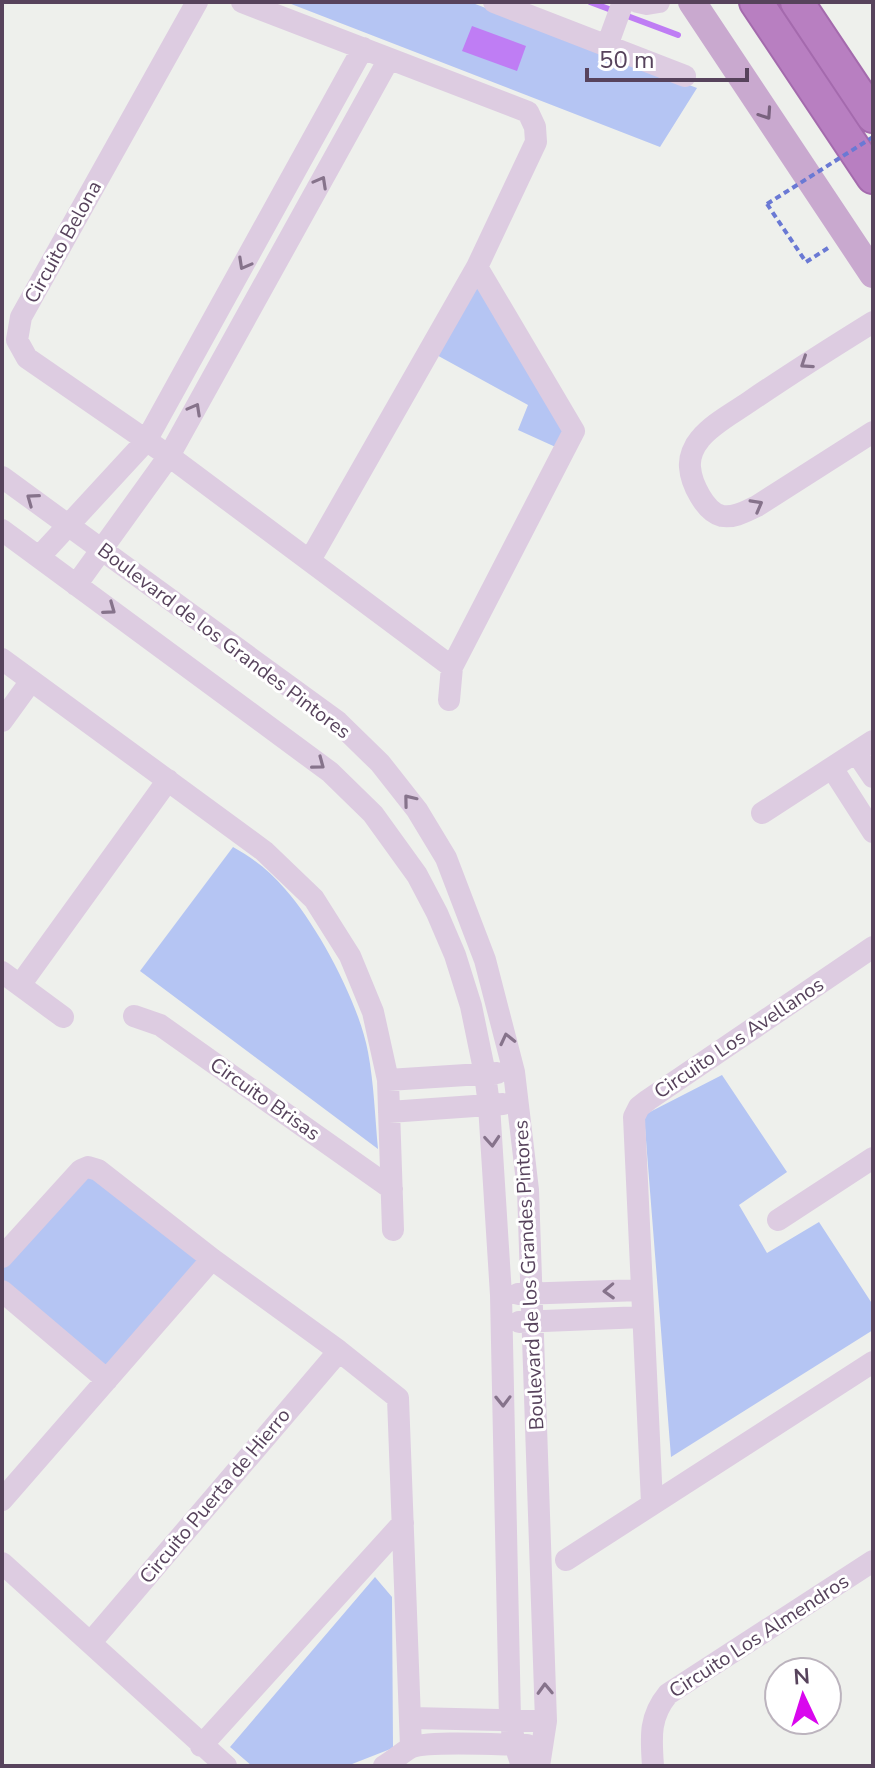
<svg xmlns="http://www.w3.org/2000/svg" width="875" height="1768" font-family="'Nunito Sans',sans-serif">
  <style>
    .green { fill: #b5c5f3 }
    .water { fill: #bf7df4 }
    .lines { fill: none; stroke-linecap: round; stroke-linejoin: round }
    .stream { stroke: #bf7df4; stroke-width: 6 }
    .highway-casing { stroke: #a46aad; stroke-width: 36 }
    .path { stroke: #6a79d4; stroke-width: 4; stroke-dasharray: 6 4; stroke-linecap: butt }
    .minor { stroke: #ddcce1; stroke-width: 22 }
    .major { stroke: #c9a9cf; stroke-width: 28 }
    .highway { stroke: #b87fc1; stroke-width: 32 }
    .path-bridge { stroke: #6a79d4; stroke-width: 4; stroke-dasharray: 6 4; stroke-linecap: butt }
    .oneway { stroke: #79627e }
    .oneway2 { stroke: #86738b }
    .labels { text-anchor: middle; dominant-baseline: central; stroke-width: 6; stroke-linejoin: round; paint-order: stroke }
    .street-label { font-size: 20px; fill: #57435c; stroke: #fff }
  </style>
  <rect width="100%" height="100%" fill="#eef0ec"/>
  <path class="green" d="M286,2H470L697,88L660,147Z
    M477,274L570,431L560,449L518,430L528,405L433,353Z
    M233,847C253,858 270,871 285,889C318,926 359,1003 368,1052C374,1084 375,1117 378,1149L140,971Z
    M722,1075L787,1172L739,1205L767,1253L819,1222L873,1305V1330L671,1457L644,1115Z
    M89,1170L204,1261L107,1371L2,1286V1262Z
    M375,1577L392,1597L393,1748L347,1766H252L230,1747Z"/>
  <path class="water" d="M472,26L526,46L517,71L462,51Z"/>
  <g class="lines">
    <path class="stream" d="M590,2L678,35"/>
    <g class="highway-casing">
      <path id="highway" d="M756,2L873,177
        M797,2L873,116"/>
    </g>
    <path class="path" d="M767,204L806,262L828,248"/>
    <path class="minor" d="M197,2L21,317L17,340L27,358L169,456L452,667
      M242,2L528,112L535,127L536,142L477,267L310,560
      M494,2L685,76
      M638,2L647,4L659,2
      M607,46L623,2
      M873,322C831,348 790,374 749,402C733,413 712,424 700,439C694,446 689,457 690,467C691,483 705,512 722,516C735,518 746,511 757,506L873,432
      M2,477L338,722L380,763L417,810L446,858L485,960L514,1072L528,1190L546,1721L539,1766
      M2,530L330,772L373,814L417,875L437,913L455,955L471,1006L485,1074L489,1105L501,1295L510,1720L515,1745L522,1766
      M39,557L146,441L363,48
      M76,585L169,456L389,59
      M2,659L264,851L314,899L350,956L373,1012L388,1080L393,1230
      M449,700L452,667L574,431L477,267
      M2,721L31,681
      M856,752L873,777
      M832,768L873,832
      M762,813L873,741
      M2,972L63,1017
      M20,985L168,780
      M134,1016L160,1025L392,1189
      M388,1080L497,1073
      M389,1112L503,1104
      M778,1220L873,1158
      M2,1257L81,1170L88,1167L98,1170L212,1259L339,1351L398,1398L411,1747
      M2,1291L107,1380
      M518,1294L642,1290
      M519,1322L643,1317
      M2,1500L212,1259
      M652,1503L634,1117L639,1107L648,1100L873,947
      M566,1560L873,1362
      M2,1563L226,1766
      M91,1642L339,1351
      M412,1718L546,1721
      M201,1746L403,1523
      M384,1766C393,1761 403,1752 410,1748C426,1740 505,1745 527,1745
      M653,1766C651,1737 649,1717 668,1694L873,1561"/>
    <path class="major" d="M692,2L873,274"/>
    <use href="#highway" class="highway"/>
    <path class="path-bridge" d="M767,204L873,137"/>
  </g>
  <defs><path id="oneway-chevron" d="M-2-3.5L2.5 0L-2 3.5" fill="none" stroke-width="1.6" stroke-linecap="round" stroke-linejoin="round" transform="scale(2)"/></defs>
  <use class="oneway" href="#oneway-chevron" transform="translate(766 114) rotate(56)"/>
  <g class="oneway2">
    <use href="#oneway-chevron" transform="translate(321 182) rotate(-61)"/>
    <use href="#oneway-chevron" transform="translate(244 264) rotate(119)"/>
    <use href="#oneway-chevron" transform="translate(806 363) rotate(146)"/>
    <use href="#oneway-chevron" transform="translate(195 409) rotate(-61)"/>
    <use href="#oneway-chevron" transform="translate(32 499) rotate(-144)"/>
    <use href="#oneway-chevron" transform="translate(757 505) rotate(-29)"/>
    <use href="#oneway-chevron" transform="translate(110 609) rotate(36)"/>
    <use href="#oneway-chevron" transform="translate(319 764) rotate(37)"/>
    <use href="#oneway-chevron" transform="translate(409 800) rotate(-129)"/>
    <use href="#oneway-chevron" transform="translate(507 1039) rotate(-103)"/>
    <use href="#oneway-chevron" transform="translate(492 1141) rotate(86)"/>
    <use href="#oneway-chevron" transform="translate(609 1291) rotate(178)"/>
    <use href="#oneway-chevron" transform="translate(503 1401) rotate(89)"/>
    <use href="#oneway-chevron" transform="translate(545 1689) rotate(-92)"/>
  </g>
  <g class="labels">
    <g class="street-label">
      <text transform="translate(63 242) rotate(-61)">Circuito Belona</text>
      <text transform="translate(224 641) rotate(37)">Boulevard de los Grandes Pintores</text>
      <text transform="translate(739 1038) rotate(-34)">Circuito Los Avellanos</text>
      <text transform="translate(265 1099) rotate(35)">Circuito Brisas</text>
      <text transform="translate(529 1275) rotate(-93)">Boulevard de los Grandes Pintores</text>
      <text transform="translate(215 1496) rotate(-50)">Circuito Puerta de Hierro</text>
      <text transform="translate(759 1636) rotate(-33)">Circuito Los Almendros</text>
    </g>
  </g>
  <rect width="875" height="1768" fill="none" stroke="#57435c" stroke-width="8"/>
  <g transform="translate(803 1696) rotate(356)"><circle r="38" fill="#ffffff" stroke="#bcb4be" stroke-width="2"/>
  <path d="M0-6L14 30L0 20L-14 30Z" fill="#d907ee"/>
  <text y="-12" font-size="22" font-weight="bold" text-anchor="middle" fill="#57435c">N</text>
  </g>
  <path d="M587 68v12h160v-12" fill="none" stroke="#57435c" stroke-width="4"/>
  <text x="599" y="68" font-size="24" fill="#57435c" stroke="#ffffff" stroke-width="6" paint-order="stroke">50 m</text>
</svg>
